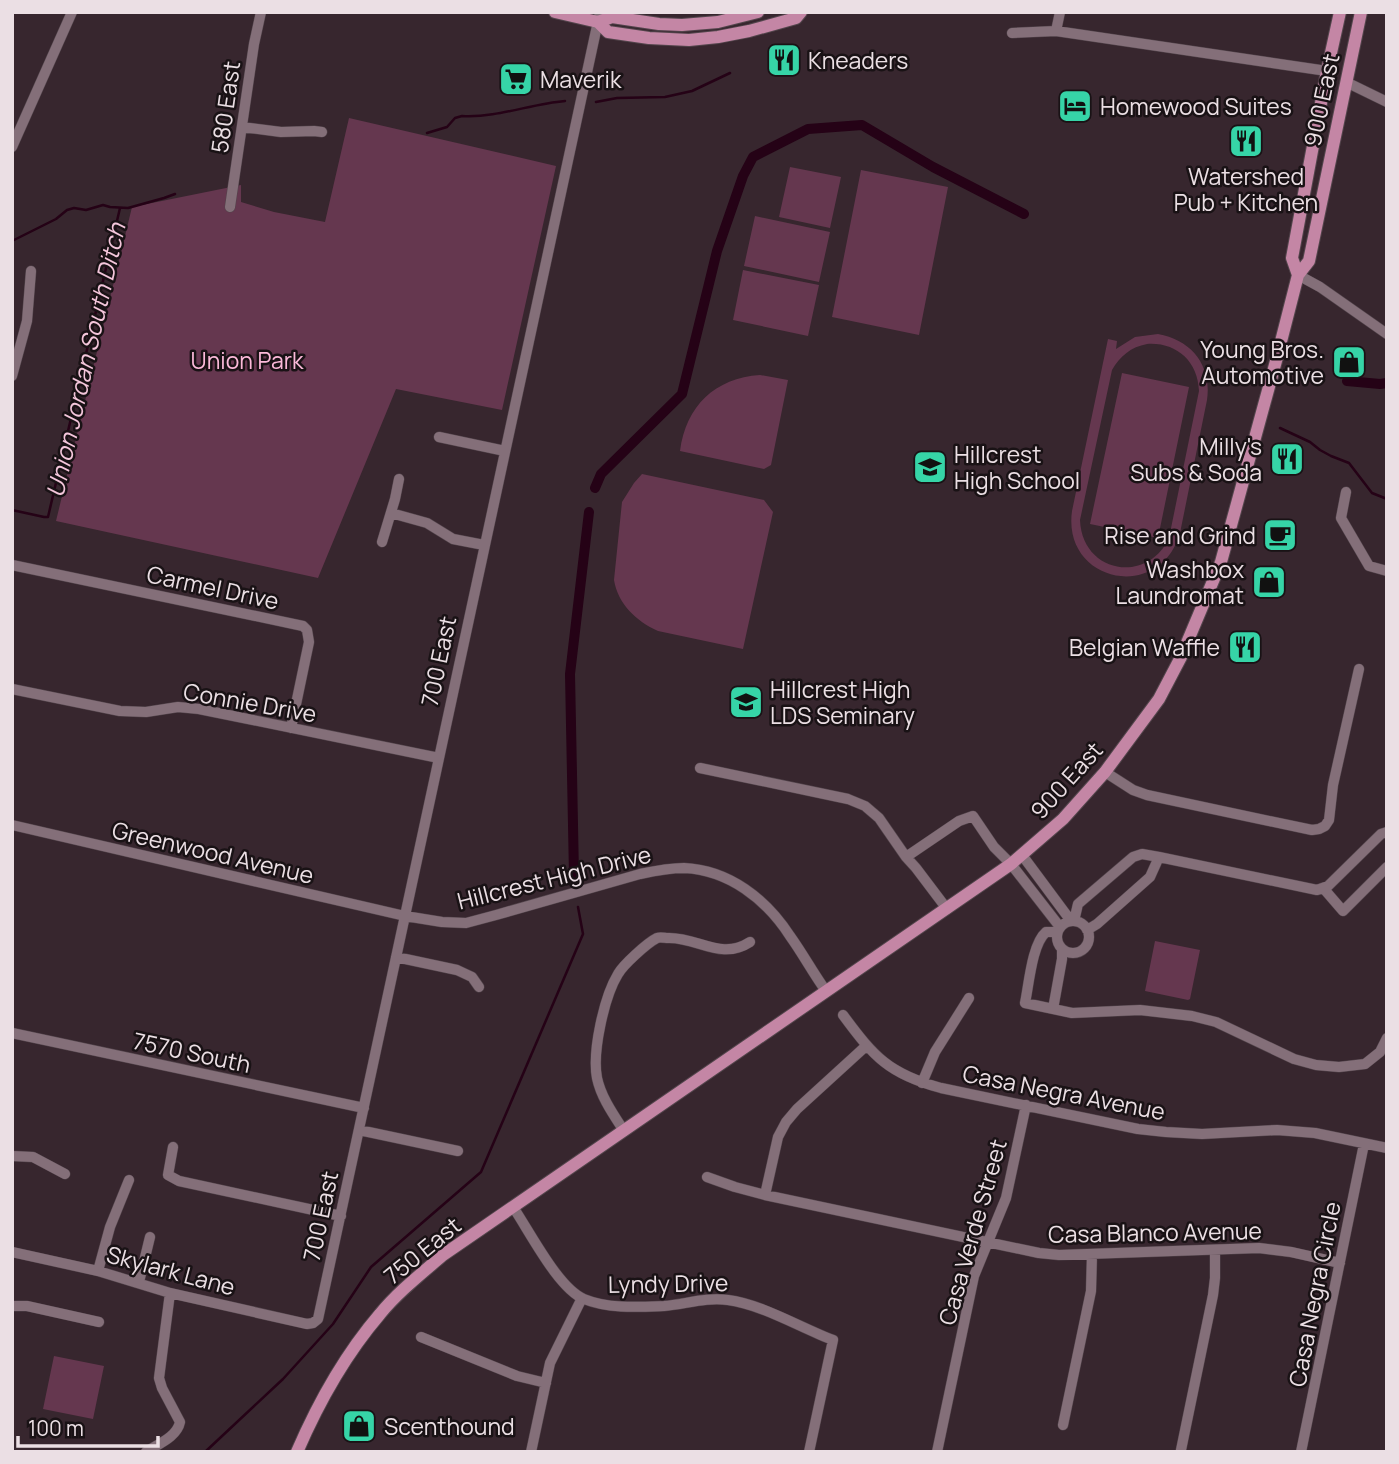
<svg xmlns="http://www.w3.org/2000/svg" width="1399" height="1464" font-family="Manrope,sans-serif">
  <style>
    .green { fill: #65374f; fill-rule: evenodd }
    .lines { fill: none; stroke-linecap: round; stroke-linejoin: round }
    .stream { stroke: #250216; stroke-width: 2.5 }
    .canal { stroke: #250216; stroke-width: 10 }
    .minor-casing { stroke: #53454c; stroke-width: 11 }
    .major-casing { stroke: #53454c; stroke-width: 14 }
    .minor { stroke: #846f79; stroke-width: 10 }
    .major { stroke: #c486a5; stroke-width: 12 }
    .labels { text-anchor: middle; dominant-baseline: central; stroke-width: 5; stroke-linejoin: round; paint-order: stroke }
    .poi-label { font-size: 23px; fill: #ebdfe4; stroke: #191215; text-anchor: start }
    .street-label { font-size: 23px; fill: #ebdfe4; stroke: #191215 }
    .park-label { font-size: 23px; fill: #fbb9d9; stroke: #191215 }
    .water-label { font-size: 24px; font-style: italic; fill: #f4c6db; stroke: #191215 }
  </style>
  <rect width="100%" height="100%" fill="#37262e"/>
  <path class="green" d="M349,118L556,166L502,410L396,389L318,578L56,521L132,207L241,185V202L274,212L325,222Z
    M790,167L841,177L830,228L779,217Z
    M861,170L948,187L919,335L832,317Z
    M755,216L830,232L819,282L744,266Z
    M743,270L819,285L808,336L733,320Z
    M1158,334C1192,340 1212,366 1207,400L1180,533C1160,603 1062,583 1072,511L1108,339L1117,341L1116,349L1135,337ZM1147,344C1176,342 1198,361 1199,391L1169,538C1147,585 1082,573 1080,520L1112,370C1120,356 1131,347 1147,344Z
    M1122,373L1189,387L1158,538L1090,524Z
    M760,375L788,380L771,465L764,469L680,451C686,406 715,378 760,375Z
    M642,474L764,500L773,512L743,649L658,631C636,621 618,604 614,580L622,502L634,483Z
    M1155,941L1200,950L1190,999L1188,1000L1145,991Z
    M54,1356L104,1366L93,1419L43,1409Z"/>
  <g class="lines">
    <path class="stream" d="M596,102L617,98L665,97L692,91L730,73
      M427,133L447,127L455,118L462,116C497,118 530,104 565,101
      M12,241L56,219L67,210L74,208L86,210L103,205L110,207L128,208L164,198L175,194
      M1280,428L1310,442L1320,450L1331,456L1349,463L1372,493L1387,499
      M12,510L44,517H48L120,208
      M205,1452L283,1379L333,1324L371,1267L481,1172L583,934L578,907"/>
    <path class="canal" d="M1347,381L1380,384L1387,383
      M595,488L601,474L682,394L717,251L743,176L753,157L808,129L862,125L933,167L1024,214
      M574,875L570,674L589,512"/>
    <g class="minor-casing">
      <path id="minor" d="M1056,31L1060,12
        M1012,33L1056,31L1327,71
        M1346,82L1387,102
        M242,127L281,132L314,131L322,132
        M12,147L72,12
        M230,207L254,44L261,12
        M1298,275L1320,287L1387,334
        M12,376L27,321L31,271
        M439,437L505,451
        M1346,492L1341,518L1369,566L1387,571
        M391,513L427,523L453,539L484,545
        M382,542L395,499L399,479
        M12,565L303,626L307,630L309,642L291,728
        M12,689L120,711L146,712L178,707L199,709L439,758
        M700,768L848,799L865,806L879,818L906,857L916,868L947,909
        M1105,772L1133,790L1147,795L1312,830L1319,829L1325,826L1329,820L1333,785L1359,669
        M12,825L405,916L442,922L466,923L496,915L640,874C654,871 669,868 684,868C729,870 766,899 790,936C803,954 813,973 826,991
        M1022,855L1071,921
        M906,857L959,821L973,816L994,847L1011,864L1060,927
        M1324,889L1343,911L1387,867
        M1057 937a16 16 0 1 1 32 0a16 16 0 1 1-32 0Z
        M1074,921L1078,904L1133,857L1142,854L1159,857
        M1087,930L1097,924L1150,877L1159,857L1317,890L1328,886L1381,834L1387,832
        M1057,932H1046C1032,944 1029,984 1025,1003L1072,1013L1140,1010L1192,1016L1216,1022L1294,1059L1316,1065L1339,1067L1365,1064L1380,1052L1387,1038
        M396,957L457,970L472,977L479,987
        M1053,1009L1062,959V950
        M843,1015C874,1057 889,1074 941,1088L1138,1129L1166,1132L1202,1134L1277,1130L1315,1133L1387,1148
        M12,1033L364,1108
        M922,1083L935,1052L969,998
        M359,1130L458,1151
        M624,1131C613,1114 601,1097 597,1078C592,1052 604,997 618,974C623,965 647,943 657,938C660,937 665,938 668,938C698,937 721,961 750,942
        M173,1147L168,1175L179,1181L341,1216
        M12,1156L33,1157L65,1174
        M707,1177L735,1187L765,1195L1039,1253L1059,1255L1259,1248L1291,1252L1340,1263
        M765,1195L778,1137L786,1122L797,1109L866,1046
        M513,1207C530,1232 558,1288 584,1299C608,1309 639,1307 664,1306C686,1304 706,1297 728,1300C761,1304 801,1328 833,1340L809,1452
        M12,1252L98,1271L170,1293L307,1324L313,1323L318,1319L600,12
        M98,1271L110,1227L129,1180
        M139,1282L150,1237
        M12,1306H27L99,1322
        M421,1337L517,1376L546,1383
        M1063,1425L1091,1291L1092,1254
        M1181,1450L1213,1295L1215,1278V1250
        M146,1452C158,1444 177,1437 180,1422L162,1388L159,1378L170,1293
        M531,1452L550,1363L582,1298
        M937,1452L974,1276L1006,1198L1026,1105
        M1301,1452L1364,1144"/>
    </g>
    <g class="major-casing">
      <path id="major" d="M555,12L598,22L612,17L659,24L682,25L718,22L758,12
        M598,22L608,32L649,38L689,40L718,37L749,31L796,18L801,12
        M1298,275L1292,258L1327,71L1340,12
        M297,1452C319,1401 344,1356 380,1314C398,1292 421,1274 443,1255L1011,864L1063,819L1105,772L1159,699L1181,657L1221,562L1276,361L1298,275L1309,261L1361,12"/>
    </g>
    <use href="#minor" class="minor"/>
    <use href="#major" class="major"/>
  </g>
  <defs>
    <g id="restaurant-square" transform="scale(1.75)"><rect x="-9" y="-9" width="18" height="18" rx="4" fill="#36d4a7" stroke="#191215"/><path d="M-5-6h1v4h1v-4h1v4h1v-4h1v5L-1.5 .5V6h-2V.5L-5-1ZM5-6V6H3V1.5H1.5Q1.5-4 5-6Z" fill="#111"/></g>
    <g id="supermarket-square" transform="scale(1.75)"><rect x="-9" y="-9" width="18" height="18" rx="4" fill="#36d4a7" stroke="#191215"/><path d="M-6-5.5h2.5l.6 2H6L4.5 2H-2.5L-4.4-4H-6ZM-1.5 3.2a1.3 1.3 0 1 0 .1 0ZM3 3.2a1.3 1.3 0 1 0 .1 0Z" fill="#111"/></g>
    <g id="hotel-square" transform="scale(1.75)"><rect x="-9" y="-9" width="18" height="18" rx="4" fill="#36d4a7" stroke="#191215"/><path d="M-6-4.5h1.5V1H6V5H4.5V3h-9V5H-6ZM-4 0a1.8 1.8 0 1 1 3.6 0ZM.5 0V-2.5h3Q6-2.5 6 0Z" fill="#111"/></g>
    <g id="shop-square" transform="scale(1.75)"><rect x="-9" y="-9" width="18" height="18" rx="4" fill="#36d4a7" stroke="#191215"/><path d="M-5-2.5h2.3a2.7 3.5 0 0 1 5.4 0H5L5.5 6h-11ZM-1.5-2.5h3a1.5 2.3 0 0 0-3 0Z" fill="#111"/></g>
    <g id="school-square" transform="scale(1.75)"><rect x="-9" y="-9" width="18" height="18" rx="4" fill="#36d4a7" stroke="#191215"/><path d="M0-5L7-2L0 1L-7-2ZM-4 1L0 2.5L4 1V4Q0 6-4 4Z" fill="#111"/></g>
    <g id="cafe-square" transform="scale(1.75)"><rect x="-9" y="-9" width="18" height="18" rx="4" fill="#36d4a7" stroke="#191215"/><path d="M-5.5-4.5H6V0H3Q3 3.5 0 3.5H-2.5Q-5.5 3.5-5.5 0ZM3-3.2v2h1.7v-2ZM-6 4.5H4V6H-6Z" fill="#111"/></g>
  </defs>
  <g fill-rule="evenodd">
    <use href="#restaurant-square" x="784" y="60"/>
    <use href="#supermarket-square" x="516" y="79"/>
    <use href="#hotel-square" x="1075" y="106"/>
    <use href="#restaurant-square" x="1246" y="141"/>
    <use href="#shop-square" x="1349" y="362"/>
    <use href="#restaurant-square" x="1287" y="459"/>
    <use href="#school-square" x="930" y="467"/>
    <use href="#cafe-square" x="1280" y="535"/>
    <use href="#shop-square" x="1269" y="582"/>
    <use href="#restaurant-square" x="1245" y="647"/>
    <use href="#school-square" x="746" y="702"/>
    <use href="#shop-square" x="359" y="1426"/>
  </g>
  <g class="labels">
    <g class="poi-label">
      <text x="808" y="60">Kneaders</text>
      <text x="540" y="79">Maverik</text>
      <text x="1100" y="106">Homewood Suites</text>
      <text x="1246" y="176" text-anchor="middle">Watershed<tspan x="1246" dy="26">Pub + Kitchen</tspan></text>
      <text x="1324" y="349" text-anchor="end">Young Bros.<tspan x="1324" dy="26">Automotive</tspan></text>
      <text x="1262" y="446" text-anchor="end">Milly's<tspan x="1262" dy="26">Subs &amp; Soda</tspan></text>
      <text x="954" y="454">Hillcrest<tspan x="954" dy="26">High School</tspan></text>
      <text x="1256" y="535" text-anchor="end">Rise and Grind</text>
      <text x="1244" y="569" text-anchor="end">Washbox<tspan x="1244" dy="26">Laundromat</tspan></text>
      <text x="1220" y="647" text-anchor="end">Belgian Waffle</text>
      <text x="770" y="689">Hillcrest High<tspan x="770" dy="26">LDS Seminary</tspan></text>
      <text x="384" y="1426">Scenthound</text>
    </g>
    <g class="street-label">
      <text transform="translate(1321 100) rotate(-78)">900 East</text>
      <text transform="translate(225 107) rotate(-82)">580 East</text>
      <text transform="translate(213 587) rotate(12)">Carmel Drive</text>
      <text transform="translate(438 661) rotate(-78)">700 East</text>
      <text transform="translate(250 702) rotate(10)">Connie Drive</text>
      <text transform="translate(1066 780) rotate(-48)">900 East</text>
      <text transform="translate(213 852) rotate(13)">Greenwood Avenue</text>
      <text transform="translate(554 877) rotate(-14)">Hillcrest High Drive</text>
      <text transform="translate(192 1052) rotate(12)">7570 South</text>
      <text transform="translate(1064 1092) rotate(11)">Casa Negra Avenue</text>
      <text transform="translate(320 1216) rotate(-78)">700 East</text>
      <text transform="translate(972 1232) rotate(-74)">Casa Verde Street</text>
      <text transform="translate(1155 1232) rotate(-1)">Casa Blanco Avenue</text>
      <text transform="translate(422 1250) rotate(-39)">750 East</text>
      <text transform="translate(171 1270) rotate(15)">Skylark Lane</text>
      <text transform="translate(668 1283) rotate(-1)">Lyndy Drive</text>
      <text transform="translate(1314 1294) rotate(-79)">Casa Negra Circle</text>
    </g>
    <g class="park-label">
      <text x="247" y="360">Union Park</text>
    </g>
    <g class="water-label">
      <text transform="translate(85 360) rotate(-77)">Union Jordan South Ditch</text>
    </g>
  </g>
  <rect width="1399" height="1464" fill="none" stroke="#ebdfe4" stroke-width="28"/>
  <path d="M18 1436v10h140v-10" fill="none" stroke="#ebdfe4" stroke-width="3.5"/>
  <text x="28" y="1436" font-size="21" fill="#ebdfe4" stroke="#191215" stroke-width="5" paint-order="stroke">100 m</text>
</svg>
